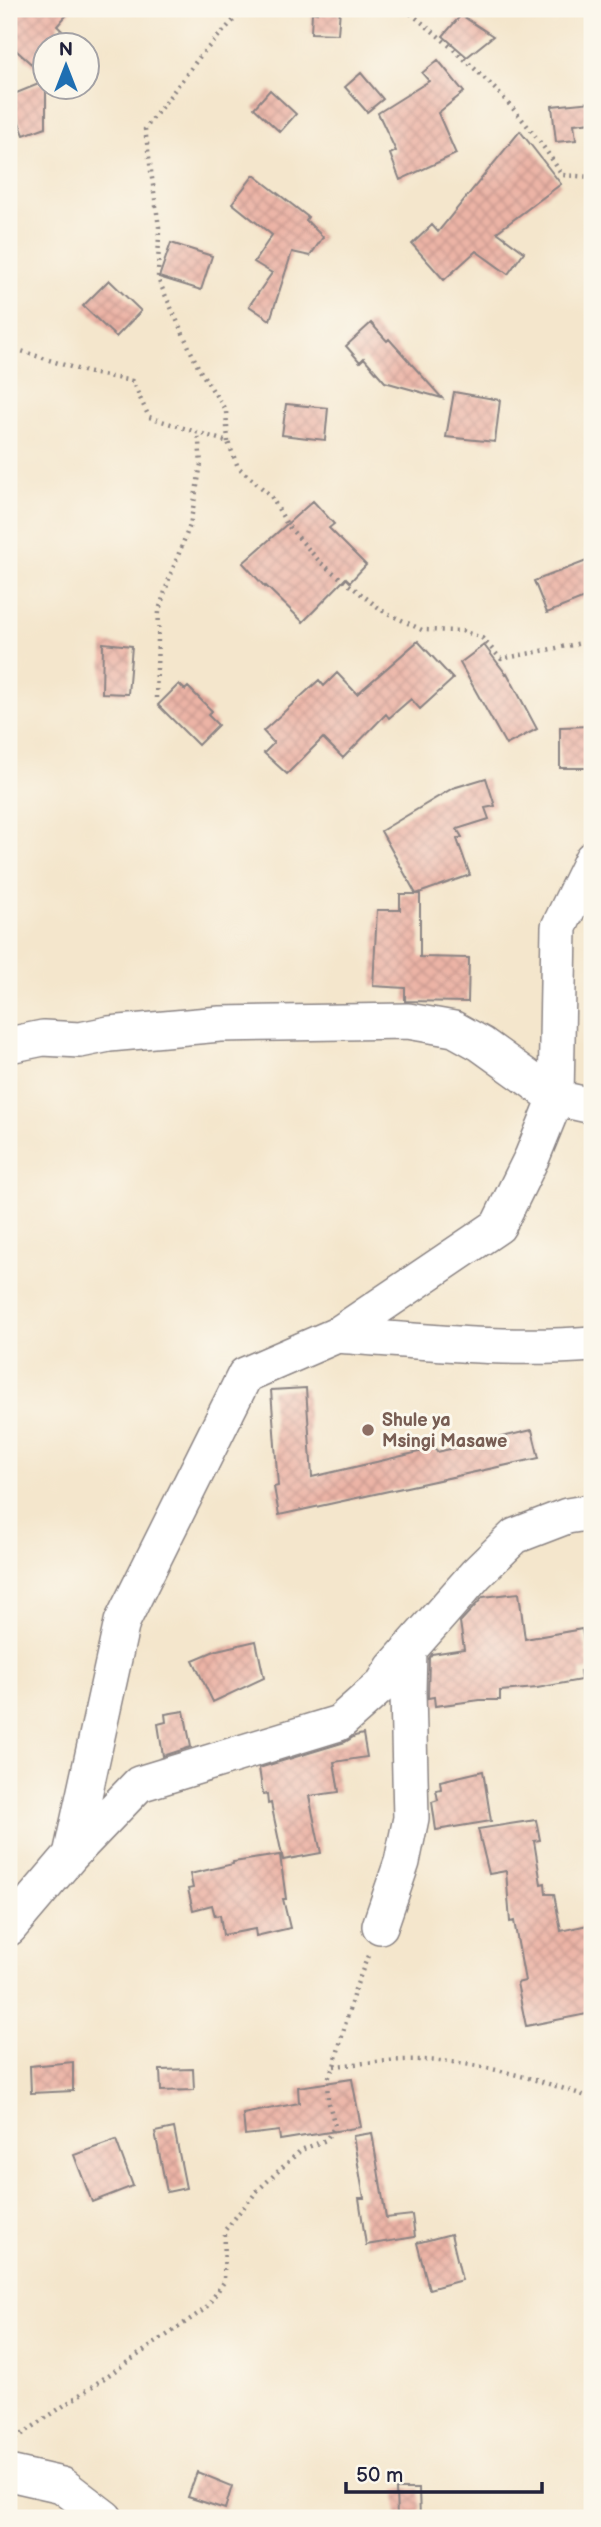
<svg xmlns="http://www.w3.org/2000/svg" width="601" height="2527" font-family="'Balsamiq Sans',sans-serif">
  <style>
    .building { fill: url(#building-cross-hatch) }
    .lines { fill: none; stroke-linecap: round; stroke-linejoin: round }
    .minor-casing { stroke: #8b8484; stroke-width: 38 }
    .path { stroke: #8b8484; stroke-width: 4.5; stroke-dasharray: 2 5; stroke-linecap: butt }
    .minor { stroke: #fff; stroke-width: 35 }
    .education-dot { fill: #8d6e63; stroke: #fbf7ec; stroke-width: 2.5 }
    .labels { text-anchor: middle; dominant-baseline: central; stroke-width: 6; stroke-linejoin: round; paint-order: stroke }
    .education-label { font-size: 18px; font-weight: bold; fill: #785e54; stroke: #fbf7ec; text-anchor: start }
  </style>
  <defs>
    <pattern id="building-cross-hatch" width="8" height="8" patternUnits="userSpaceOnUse" patternTransform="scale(1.75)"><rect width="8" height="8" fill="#ecb4a6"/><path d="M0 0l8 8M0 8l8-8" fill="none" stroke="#ca9a90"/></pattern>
  </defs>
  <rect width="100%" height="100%" fill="#fbf7ec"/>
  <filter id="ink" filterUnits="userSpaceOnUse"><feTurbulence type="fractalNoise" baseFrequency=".0143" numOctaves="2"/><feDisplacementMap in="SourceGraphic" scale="14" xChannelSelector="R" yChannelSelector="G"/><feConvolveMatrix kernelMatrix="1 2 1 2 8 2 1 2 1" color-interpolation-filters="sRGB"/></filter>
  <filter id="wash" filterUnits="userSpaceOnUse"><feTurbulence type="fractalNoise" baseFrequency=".00686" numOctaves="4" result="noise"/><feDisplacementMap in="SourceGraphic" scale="28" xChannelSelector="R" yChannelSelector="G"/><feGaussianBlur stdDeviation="1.57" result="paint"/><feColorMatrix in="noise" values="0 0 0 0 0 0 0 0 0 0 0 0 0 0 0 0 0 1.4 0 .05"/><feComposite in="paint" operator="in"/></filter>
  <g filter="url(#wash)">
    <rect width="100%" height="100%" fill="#f4e6cc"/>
    <g id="blocks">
      <path class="building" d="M9,9H72L57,26L78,46H46V77L9,44Z
        M317,9H340L338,34L311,33L312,12L317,13Z
        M461,15L493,36L467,57L443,36Z
        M438,60L464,92L438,113L456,154L400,180L390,154L396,151L378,113L429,81L422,73Z
        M361,73L383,99L367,112L345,87Z
        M46,81V127L24,135L9,96Z
        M270,90L296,114L280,132L254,108Z
        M592,102V122L574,124L576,140L556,142L552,106Z
        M520,131L561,184L497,232L524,252L508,274L476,251L444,280L412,244L432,225L438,232Z
        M254,175L308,217L306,220L323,237L310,256L292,252L270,320L249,306L272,273L254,262L272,235L232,203Z
        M171,243L212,256L201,290L159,277Z
        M109,280L141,311L116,337L83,306Z
        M371,323L387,341L389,339L442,398L385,382L364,358L360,362L346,346Z
        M454,392L500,400L495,442L446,437Z
        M286,404L328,408L325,440L282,435Z
        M313,501L334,524L329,528L366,565L350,582L346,578L303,622L266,586L265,587L243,563Z
        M592,559V595L547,613L534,581Z
        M418,641L453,679L420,709L411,699L389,718L386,714L343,758L323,738L287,774L264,753L274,743L263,731L319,680L324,686L337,673L357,694Z
        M103,643L132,646L128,694L102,693Z
        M484,645L506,674L507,673L537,729L506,745L460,663Z
        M179,684L185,690L188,687L212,711L208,715L218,725L198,745L158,705Z
        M592,726V768H560V727Z
        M486,778L495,806L485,808L489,819L457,829L462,837L457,839L470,875L416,894L381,831L453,788Z
        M400,894H420V957L469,958L468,1002L405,1001V988L373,986L377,910H400Z
        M306,1388L312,1477L436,1448L437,1452L532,1430L539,1458L279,1515L274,1487L278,1486L271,1390Z
        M519,1593L525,1639L582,1629L589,1670L580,1671L581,1680L537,1688L500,1691V1700H480L435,1706L434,1697L428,1698L429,1658L432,1654L464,1649L460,1622L483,1597Z
        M256,1641L264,1678L213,1702L193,1660L217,1650Z
        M184,1711L191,1747L163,1756L158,1724L166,1722L165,1714Z
        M363,1734L367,1757L334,1762L339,1792L309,1796L321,1853L283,1860L271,1803L268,1804L267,1794L263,1795L259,1768L345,1742L355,1736Z
        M483,1771L491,1821L436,1830L432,1802L438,1800L436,1790L441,1789L440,1781Z
        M536,1820L540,1840L534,1841L541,1884L545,1883L546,1894H554L561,1931L592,1924V2013L526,2026L517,1983L525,1981L514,1921L510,1922L506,1871L489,1874L478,1829Z
        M280,1855L286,1899H283L290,1928L256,1936L255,1929L223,1935L220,1915L215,1916L212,1905L193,1910L188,1889L193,1888L190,1874L233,1864V1862Z
        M73,2062V2091L31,2093L30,2066Z
        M193,2069L194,2090L161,2091L160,2070Z
        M352,2079L361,2127L280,2140L279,2131L245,2135L243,2114L299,2103L298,2087Z
        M174,2128L186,2188L167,2192L155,2132Z
        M372,2133L386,2218L412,2215L415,2237L366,2245L359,2198H364L353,2136Z
        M116,2140L133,2186L92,2202L74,2155Z
        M451,2234L462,2280L429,2289L417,2243Z
        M197,2472L232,2486L225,2509L188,2497Z
        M396,2489H419L420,2518H397Z"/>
    </g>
  </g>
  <g filter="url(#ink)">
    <use href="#blocks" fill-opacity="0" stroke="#8b8484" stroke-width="2"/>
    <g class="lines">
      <g class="minor-casing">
        <path id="minor" d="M9,1045L43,1038L80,1040L109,1034L220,1024L408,1021L454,1029L481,1044L556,1098L592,1106
          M337,1335C421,1341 508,1351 592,1344
          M71,1855L122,1622L245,1375L337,1335L498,1226L532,1157L556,1098L559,927L592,859
          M380,1926L402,1862L411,1818L408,1692L409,1649
          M9,1928L71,1855L139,1784L339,1723L383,1684L393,1668L476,1574L515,1536L567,1516L592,1512
          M9,2473L62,2485L105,2518"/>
      </g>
      <path class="path" d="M405,9C466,57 521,108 562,175L592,177
        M9,347L86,372L132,381L149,417L228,442L238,467L271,496L288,526L321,563L383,611L422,630L462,631L482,638L501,659L592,641
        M228,442L226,411L199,369L158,279L159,227L145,129L201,55L244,9
        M156,698L159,610L170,576L190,525L201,464L198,432
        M334,2066C357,2064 381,2061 404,2060C468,2058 533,2078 592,2098
        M9,2440L21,2435L205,2309L224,2282L225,2230L258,2190L301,2150L326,2140L335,2126L328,2100L327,2081L334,2066L354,1992L369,1953"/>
      <use href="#minor" class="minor"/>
    </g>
  </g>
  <circle class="education-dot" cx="368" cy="1430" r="7"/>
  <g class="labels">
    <g class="education-label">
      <text x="382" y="1420">Shule ya<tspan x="382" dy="21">Msingi Masawe</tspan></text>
    </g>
  </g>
  <rect width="601" height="2527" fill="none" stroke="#fbf7ec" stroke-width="35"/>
  <g transform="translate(66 66)"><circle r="33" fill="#fbf7ec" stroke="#a4a2a5" stroke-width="2"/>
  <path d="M0-5L12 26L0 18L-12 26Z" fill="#1f6fb2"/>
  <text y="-10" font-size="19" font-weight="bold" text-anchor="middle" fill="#22223b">N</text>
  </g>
  <path d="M346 2482v10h196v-10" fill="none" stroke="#22223b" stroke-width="3.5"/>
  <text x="356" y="2482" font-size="21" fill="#22223b" stroke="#fbf7ec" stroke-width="5" paint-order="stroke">50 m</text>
</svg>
